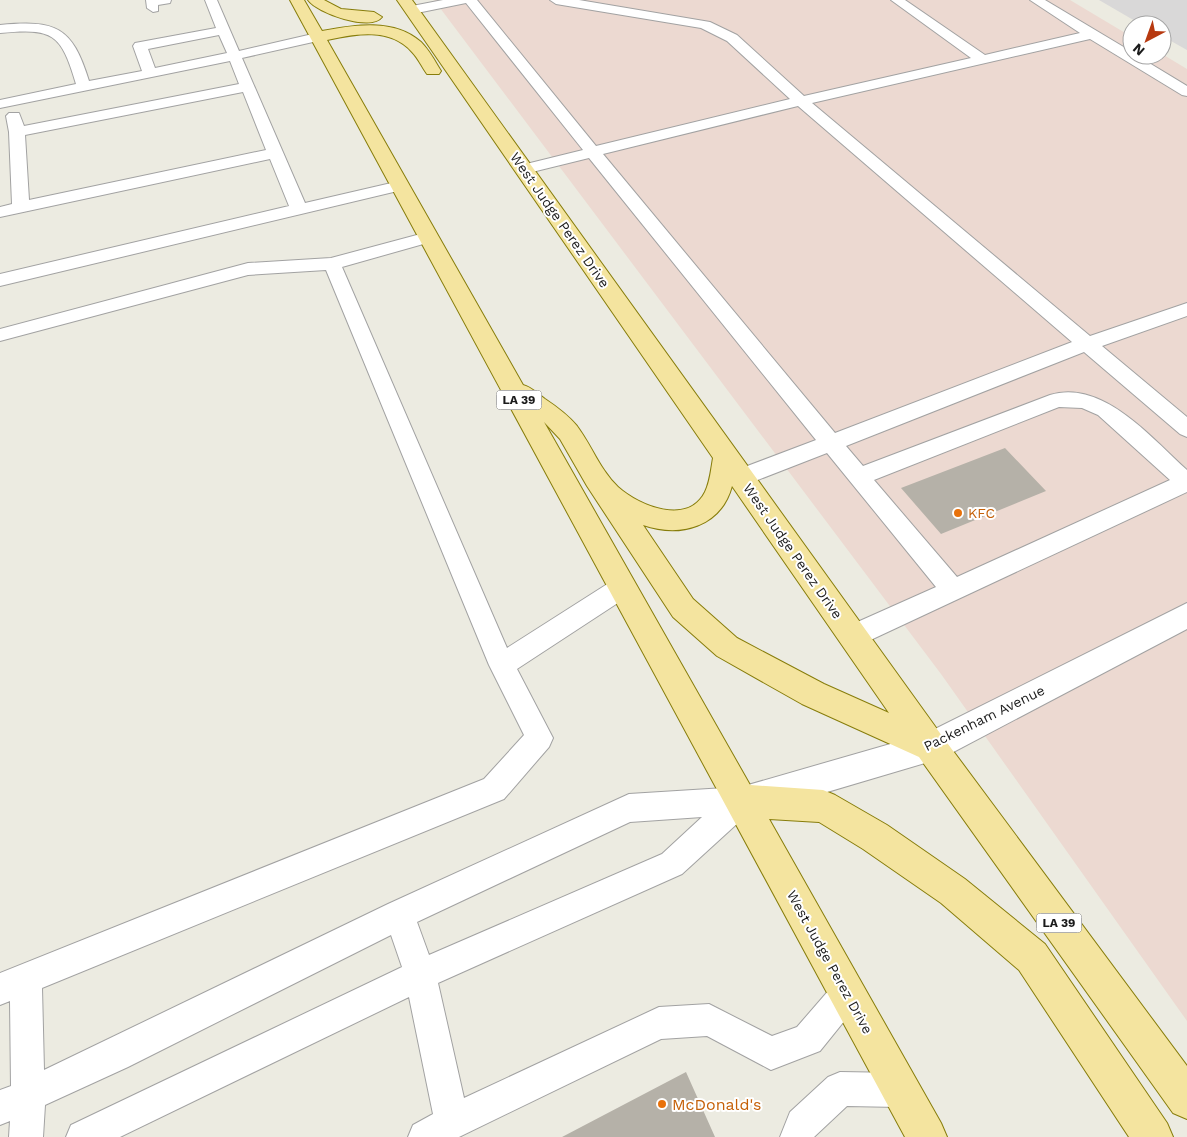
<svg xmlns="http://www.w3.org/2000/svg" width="1187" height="1137" font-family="'Work Sans',sans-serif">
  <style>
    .residential { fill: #d9d8d8 }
    .commercial { fill: #ecd9d1 }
    .building { fill: #b5b1a8 }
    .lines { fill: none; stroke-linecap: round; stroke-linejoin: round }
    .lane-casing { stroke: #a2a2a2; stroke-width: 2 }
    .street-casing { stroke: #a2a2a2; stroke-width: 2 }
    .primary-casing { stroke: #877d0b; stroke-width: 2 }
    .lane { fill: #fff; fill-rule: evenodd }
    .street { fill: #fff; fill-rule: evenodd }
    .primary { fill: #f4e49f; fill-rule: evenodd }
    .food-dot { fill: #e8710a; stroke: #fff; stroke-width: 2 }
    .labels { text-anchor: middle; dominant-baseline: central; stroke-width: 4; stroke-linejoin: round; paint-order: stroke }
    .shield { fill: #fff; stroke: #5f5f5f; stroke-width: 1 }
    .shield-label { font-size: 12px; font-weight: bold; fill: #1b1b1b }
    .street-label { font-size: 14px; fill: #1b1b1b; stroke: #fff }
    .food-label { font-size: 14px; fill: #c56008; stroke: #fff; text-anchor: start }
    .near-food-label { font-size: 16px; fill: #c56008; stroke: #fff; text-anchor: start }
  </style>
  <rect width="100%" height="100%" fill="#ecebe1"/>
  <path class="residential" d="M1099,0H1187V50L1162,36V25H1142Z"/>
  <path class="commercial" d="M434,0H1070L1132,37V55L1162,54L1187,69V1021L941,674Z"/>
  <path class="building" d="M1005,448L1046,491L941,534L901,488Z
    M686,1072L715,1137H562Z"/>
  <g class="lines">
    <g class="lane-casing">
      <path id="lane" d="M146,0H171L170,3L158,5V11L153,12L147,8Z
        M205,0H217L239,51L317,33L324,37L322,40L242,58L305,203L400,181L408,186L406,189L0,286V274L289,206L270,159L0,217V207L12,204L9,132L6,116L9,113H19L24,126L239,84L230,61L0,108V100L76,84C61,33 53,28 0,33V25C56,20 72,26 89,81L142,71L133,46L135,43L216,28ZM219,35L227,53L155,68L148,49ZM243,92L266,150L29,200L25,135Z
        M443,0H477L596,146L790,99L727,41L701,28L556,4L550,0H579L710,22L737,35L804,96L971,58L891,0H905L985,55L1080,33L1030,0H1045L1132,52V55H1136L1187,86V96L1182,95L1090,39L812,103L1090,336L1187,303V316L1102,346L1187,417V437L1180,434L1084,352L846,446L863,466L1050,395C1103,379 1151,438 1187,470V492L862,644L853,647L844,644L840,636L844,628L936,587L827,453L750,483L742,485L734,483L731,477L734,471L816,440L589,158L524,174L518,172L516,169L518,166L583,150L466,3L412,14L405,10L407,7ZM798,106L1072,342L835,433L603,154ZM1059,407L1082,408L1098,415L1170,480L957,577L874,480Z
        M428,232L434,233L437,237L434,241L342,267L507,648L612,581L621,578L630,581L633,588L630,595L517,669L553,738L549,747L504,799L42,988L44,1070L388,904L629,794L741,787L751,791L755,801L751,811L682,874L438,983L464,1098L659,1007L709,1004L772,1036L797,1027L836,982L847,977L858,982L863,993L858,1004L820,1051L771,1070L707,1036L661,1039L459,1137H408L413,1125L433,1114L409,997L120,1137H66L71,1125L402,967L391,935L128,1067L45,1105L43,1137H9L10,1121L0,1125V1090L11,1086L10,1001L0,1005V973L484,779L524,735L489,665L326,270L248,275L0,341V329L248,263L331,258ZM702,817L662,854L429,955L417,922L630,822Z
        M840,1072L899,1073L911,1078L916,1090L911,1102L899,1107L847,1106L814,1137H780L790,1112L828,1077Z"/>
    </g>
    <g class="street-casing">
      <path id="street" d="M1187,603V629L942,758L753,814L741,809L737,798L741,787L925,734Z"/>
    </g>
    <g class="primary-casing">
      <path id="primary" d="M290,0H304L322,31C354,25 394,18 421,42C429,50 435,61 441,71L439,74H427C422,67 418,58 412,52C390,27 355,34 327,40L523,385C531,387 538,394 545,399C557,407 568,415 577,426C592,446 600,470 618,487C639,506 688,526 705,492C710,482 711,469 713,458L397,0H412L942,736L1187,1066V1119L1173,1113L919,757L802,704L717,656L673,617L587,486L560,439L544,422L750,785L823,790L835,795L887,825L965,879L1045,944L1167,1123L1173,1137H1129L1019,970L941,903L863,849L819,822L769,819L941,1123L947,1137H905ZM732,486L889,713L824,684L737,638L693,599L643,525C680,538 721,527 732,486Z
        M308,0H324L341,9L374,12L382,17C371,32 317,13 308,0Z"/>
    </g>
    <use href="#lane" class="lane"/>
    <use href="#street" class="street"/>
    <use href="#primary" class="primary"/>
  </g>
  <g class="food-dot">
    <circle cx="958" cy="513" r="5"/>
    <circle cx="662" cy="1104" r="5"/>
  </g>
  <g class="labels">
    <g class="shield">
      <rect x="496.5" y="390.5" width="45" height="19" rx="4"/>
      <rect x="1036.5" y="913.5" width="45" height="19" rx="4"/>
    </g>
    <g class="shield-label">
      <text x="519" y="400">LA 39</text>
      <text x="1059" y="923">LA 39</text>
    </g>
    <g class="street-label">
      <text transform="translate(560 220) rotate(55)">West Judge Perez Drive</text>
      <text transform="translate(793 551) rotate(55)">West Judge Perez Drive</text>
      <text transform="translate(984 718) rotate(-26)">Packenham Avenue</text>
      <text transform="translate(830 962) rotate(61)">West Judge Perez Drive</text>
    </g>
    <g class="food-label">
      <text x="968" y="513">KFC</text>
    </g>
    <g class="near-food-label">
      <text x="672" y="1104">McDonald's</text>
    </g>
  </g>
  <g transform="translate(1147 40) rotate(221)"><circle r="24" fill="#ffffff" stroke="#a4a4a4"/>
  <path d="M0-4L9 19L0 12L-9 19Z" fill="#b73910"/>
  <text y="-8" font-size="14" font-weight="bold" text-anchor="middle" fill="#1b1b1b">N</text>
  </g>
</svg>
